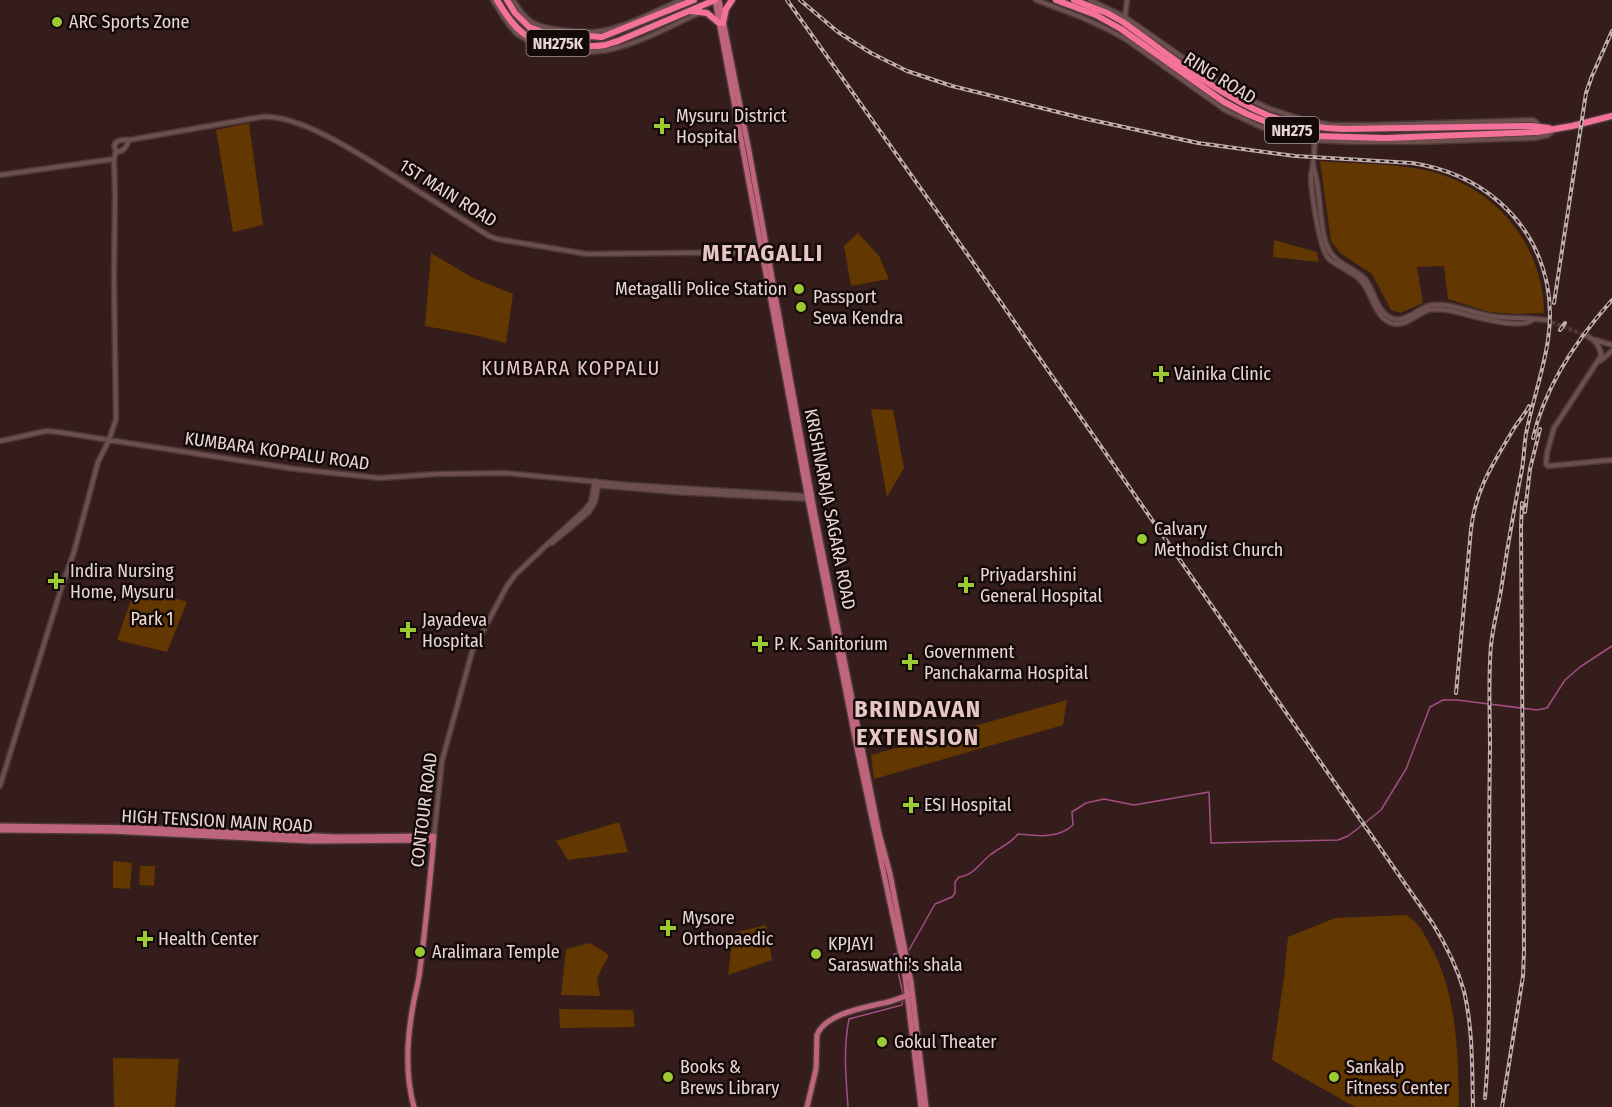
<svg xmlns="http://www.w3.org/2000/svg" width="1612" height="1107" font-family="'Fira Sans Condensed',sans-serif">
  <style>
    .green { fill: #623700 }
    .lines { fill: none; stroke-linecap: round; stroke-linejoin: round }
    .stream { stroke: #a24e85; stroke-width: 1.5 }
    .minor-tunnel { stroke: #503937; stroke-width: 4; stroke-dasharray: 4 2; stroke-linecap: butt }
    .minor-casing { stroke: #4c3838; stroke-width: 7 }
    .major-casing { stroke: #4c3838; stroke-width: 8 }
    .highway-casing { stroke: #4c3838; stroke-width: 9 }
    .minor { stroke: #6d504e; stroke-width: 4 }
    .major { stroke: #be647c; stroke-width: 5 }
    .highway { stroke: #f4729a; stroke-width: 6 }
    .rail-casing { stroke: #bfacab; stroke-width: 4 }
    .rail { stroke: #150a0a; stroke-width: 1.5; stroke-dasharray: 4.5; stroke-linecap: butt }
    .poi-dot { fill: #9cca32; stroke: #150a0a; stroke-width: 2 }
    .labels { text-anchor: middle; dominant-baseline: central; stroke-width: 5; stroke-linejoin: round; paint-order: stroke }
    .shield { fill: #150a0a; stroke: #a99998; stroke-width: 1.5 }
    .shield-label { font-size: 16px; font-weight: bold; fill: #e8d6d5 }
    .poi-label { font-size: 18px; fill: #e8d6d5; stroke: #150a0a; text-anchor: start }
    .street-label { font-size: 18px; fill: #e8d6d5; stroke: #150a0a }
    .park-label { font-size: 18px; fill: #f4e0ce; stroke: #150a0a }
    .neighbourhood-label { font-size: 20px; letter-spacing: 1.5px; fill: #e8c6c4; stroke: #150a0a }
    .district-label { font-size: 24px; font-weight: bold; letter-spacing: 1.5px; fill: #e8c6c4; stroke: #150a0a }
  </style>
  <rect width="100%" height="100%" fill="#351d1b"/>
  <path class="green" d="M249,123L263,225L233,232L216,130Z
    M1320,161C1354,164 1391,163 1425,170C1493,185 1543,242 1544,313L1518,314L1489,312L1448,299L1444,266L1417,267L1423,303L1401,313L1391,310L1372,274L1340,253L1331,241Z
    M858,233L879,256L889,279L851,286L844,246Z
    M1274,240L1317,252L1319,262L1273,257Z
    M431,253L473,278L513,294L506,343L474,335L425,326Z
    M871,409L893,410L904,468L887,497Z
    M136,586L187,602L167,652L117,640Z
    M1067,700L1063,725L874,779L871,755Z
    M619,822L628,852L568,860L556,841Z
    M113,861L132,863L130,889L113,888Z
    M140,866H155L154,886L139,885Z
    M1406,915C1419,923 1422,930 1429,943C1457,991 1458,1052 1459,1107H1355L1272,1060L1284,977L1288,937L1335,918Z
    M766,925L772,960L728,975L733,933Z
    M590,943L609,955L597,978L600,996L561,995L566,949Z
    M559,1009L633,1010L635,1027L560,1028Z
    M113,1058L179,1059L175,1107H114Z"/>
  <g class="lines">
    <path class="stream" d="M907,950H909L935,904L952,897L955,893V882L959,877C973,876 980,863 990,855C1000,847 1009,845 1018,834C1038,836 1058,839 1073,825L1072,812L1086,803L1104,799L1134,805L1209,792L1211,843L1338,840L1348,836L1356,830L1381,810L1406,769L1430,707L1443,700H1457L1537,710L1547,708L1565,680L1580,667L1612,646
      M900,953L894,954L903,994
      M848,1107C846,1078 843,1048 849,1019L902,1005L903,999"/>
    <path class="minor-tunnel" d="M1546,320L1587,336"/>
    <g class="minor-casing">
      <path id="minor" d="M493,0C500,11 507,25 517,34C526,41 537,44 547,46C567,51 592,54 612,49C642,42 671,26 699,13
        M513,0C527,23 535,27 561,30C572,31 583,33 594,32C624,29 653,12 681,0
        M1036,0L1081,17L1107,29L1127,40L1225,110L1261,127L1284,134L1312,140L1354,142H1416L1535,138L1548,135L1554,130
        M1090,0L1125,17L1229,90L1270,109L1304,120L1331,125H1374L1532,120L1535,121L1539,126
        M1125,17L1127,0
        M129,140C127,146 123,153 116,151C111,141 121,139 129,140L261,117C300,114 361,155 394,176C426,196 457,216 489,236L497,239L587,254L763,252
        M1314,153L1315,140
        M1313,162C1313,166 1312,171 1311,175C1311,190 1319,250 1329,259C1339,268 1355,272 1363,283C1372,295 1375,317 1391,323C1405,328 1417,313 1429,310C1438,308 1448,310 1457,312C1471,316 1521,330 1532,320
        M1313,165C1319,184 1319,204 1322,224C1323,231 1324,239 1327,246C1333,263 1353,267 1365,279C1375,290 1376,314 1394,319C1407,322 1419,307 1432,305C1452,303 1472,313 1491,316C1509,319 1528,317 1546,320
        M0,175L114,159
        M1587,336C1596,340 1600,346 1601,356L1554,428L1547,453L1546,464L1548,466L1612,460
        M1596,340L1612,345
        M1600,361L1612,351
        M0,441L46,431L58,432L295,469L380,478L437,474L505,473L629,485L808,496
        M594,485L675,492L808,499
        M552,543L589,512L595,502L598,486
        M0,786L61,589L74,552L98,462L109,440L116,419L114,278L115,194L114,159L116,151
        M434,836L442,761L472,652L507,586L515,575L553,539L585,510L591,502L595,481"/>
    </g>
    <g class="major-casing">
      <path id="major" d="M715,0L808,499L858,753L904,968L921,1107
        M719,0L749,151L815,515L879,833L890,874L911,982L926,1107
        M0,826L142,828L337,837L434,836C430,880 426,925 420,969C419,982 415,993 413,1006C407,1038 405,1075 414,1107
        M0,830L110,831L312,841L433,840
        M807,1107L816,1069L817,1035C825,1013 868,1007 888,1002C896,1000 903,997 911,994"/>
    </g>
    <g class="highway-casing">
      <path id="highway" d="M497,0C504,12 512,25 523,33C536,44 588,48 605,45C609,44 614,42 618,41L715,0
        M507,0L515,13L529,27L545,33L602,37L694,0
        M1056,0L1096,15L1121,29L1224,102L1247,114L1276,126L1315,136L1385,138L1537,132L1572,126L1612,116
        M1074,0L1107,13L1123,22C1168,54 1216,94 1267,115C1291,124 1318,128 1344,129L1531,126L1549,128
        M691,11L707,13L719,23
        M723,23L726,9L732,0"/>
    </g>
    <use href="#minor" class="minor"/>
    <use href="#major" class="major"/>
    <use href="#highway" class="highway"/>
    <g class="rail-casing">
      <path id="rail" d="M787,0L970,258L1433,924C1446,945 1457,967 1464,991C1473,1029 1472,1069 1473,1107
        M800,0L838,32L871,53L907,71L952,86L1082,118L1198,143L1295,156L1412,163C1479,173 1533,217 1547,284C1558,337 1536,382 1526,434C1524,446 1524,458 1522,469C1514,509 1507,549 1501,590C1498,608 1493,626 1491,645C1488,679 1490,713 1490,747C1489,808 1489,869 1489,930C1489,987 1490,1042 1485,1098
        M1554,303L1586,93L1592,76L1612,31
        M1560,330L1565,323
        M1533,438C1545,386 1577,339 1612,300
        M1525,512L1530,469L1540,429
        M1456,693L1471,529C1476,488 1493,464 1513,430C1518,421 1525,415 1529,406
        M1502,1107L1523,976L1524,950L1521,527L1522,503"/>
    </g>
    <use href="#rail" class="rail"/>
  </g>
  <g class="poi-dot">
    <circle cx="57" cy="22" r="6"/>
    <path d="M659 117h6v6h6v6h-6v6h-6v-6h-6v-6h6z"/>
    <circle cx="799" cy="289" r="6"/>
    <circle cx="801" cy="307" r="6"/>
    <path d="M1158 365h6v6h6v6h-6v6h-6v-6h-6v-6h6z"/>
    <circle cx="1142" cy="539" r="6"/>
    <path d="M53 572h6v6h6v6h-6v6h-6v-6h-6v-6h6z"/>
    <path d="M963 576h6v6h6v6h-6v6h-6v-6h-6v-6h6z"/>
    <path d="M405 621h6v6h6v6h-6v6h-6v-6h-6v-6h6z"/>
    <path d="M757 635h6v6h6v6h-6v6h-6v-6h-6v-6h6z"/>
    <path d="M907 653h6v6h6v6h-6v6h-6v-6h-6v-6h6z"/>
    <path d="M908 796h6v6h6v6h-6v6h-6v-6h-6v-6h6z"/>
    <path d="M665 919h6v6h6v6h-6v6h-6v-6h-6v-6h6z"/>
    <path d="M142 930h6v6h6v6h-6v6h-6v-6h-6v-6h6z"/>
    <circle cx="420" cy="952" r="6"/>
    <circle cx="816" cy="954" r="6"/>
    <circle cx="882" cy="1042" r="6"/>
    <circle cx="668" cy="1077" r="6"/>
    <circle cx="1334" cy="1077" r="6"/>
  </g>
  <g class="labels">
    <g class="shield">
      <rect x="526.5" y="30" width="63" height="26" rx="4.5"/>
      <rect x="1265" y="117" width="54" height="26" rx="4.5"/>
    </g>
    <g class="shield-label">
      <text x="558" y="43">NH275K</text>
      <text x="1292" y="130">NH275</text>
    </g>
    <g class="poi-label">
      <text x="69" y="22">ARC Sports Zone</text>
      <text x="676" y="116">Mysuru District<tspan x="676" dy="21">Hospital</tspan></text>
      <text x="787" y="289" text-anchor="end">Metagalli Police Station</text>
      <text x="813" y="297">Passport<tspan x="813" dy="21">Seva Kendra</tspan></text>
      <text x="1174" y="374">Vainika Clinic</text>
      <text x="1154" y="529">Calvary<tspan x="1154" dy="21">Methodist Church</tspan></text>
      <text x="70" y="571">Indira Nursing<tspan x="70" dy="21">Home, Mysuru</tspan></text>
      <text x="980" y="575">Priyadarshini<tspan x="980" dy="21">General Hospital</tspan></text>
      <text x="422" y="620">Jayadeva<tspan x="422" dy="21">Hospital</tspan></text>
      <text x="774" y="644">P. K. Sanitorium</text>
      <text x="924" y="652">Government<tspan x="924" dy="21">Panchakarma Hospital</tspan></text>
      <text x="924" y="805">ESI Hospital</text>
      <text x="682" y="918">Mysore<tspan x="682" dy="21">Orthopaedic</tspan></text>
      <text x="158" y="939">Health Center</text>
      <text x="828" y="944">KPJAYI<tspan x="828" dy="21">Saraswathi's shala</tspan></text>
      <text x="432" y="952">Aralimara Temple</text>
      <text x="894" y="1042">Gokul Theater</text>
      <text x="680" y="1067">Books &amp;<tspan x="680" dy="21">Brews Library</tspan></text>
      <text x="1346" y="1067">Sankalp<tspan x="1346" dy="21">Fitness Center</tspan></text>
    </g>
    <g class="street-label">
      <text transform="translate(1220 78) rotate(32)">RING ROAD</text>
      <text transform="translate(448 193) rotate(32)">1ST MAIN ROAD</text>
      <text transform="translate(277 451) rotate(8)">KUMBARA KOPPALU ROAD</text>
      <text transform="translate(830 509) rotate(79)">KRISHNARAJA SAGARA ROAD</text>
      <text transform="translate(424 810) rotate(-83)">CONTOUR ROAD</text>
      <text transform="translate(217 821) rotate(3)">HIGH TENSION MAIN ROAD</text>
    </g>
    <g class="park-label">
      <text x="152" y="619">Park 1</text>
    </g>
    <g class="neighbourhood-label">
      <text x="571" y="368">KUMBARA KOPPALU</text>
    </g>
    <g class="district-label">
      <text x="763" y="253">METAGALLI</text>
      <text x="918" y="709">BRINDAVAN<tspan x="918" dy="28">EXTENSION</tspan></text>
    </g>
  </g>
</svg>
